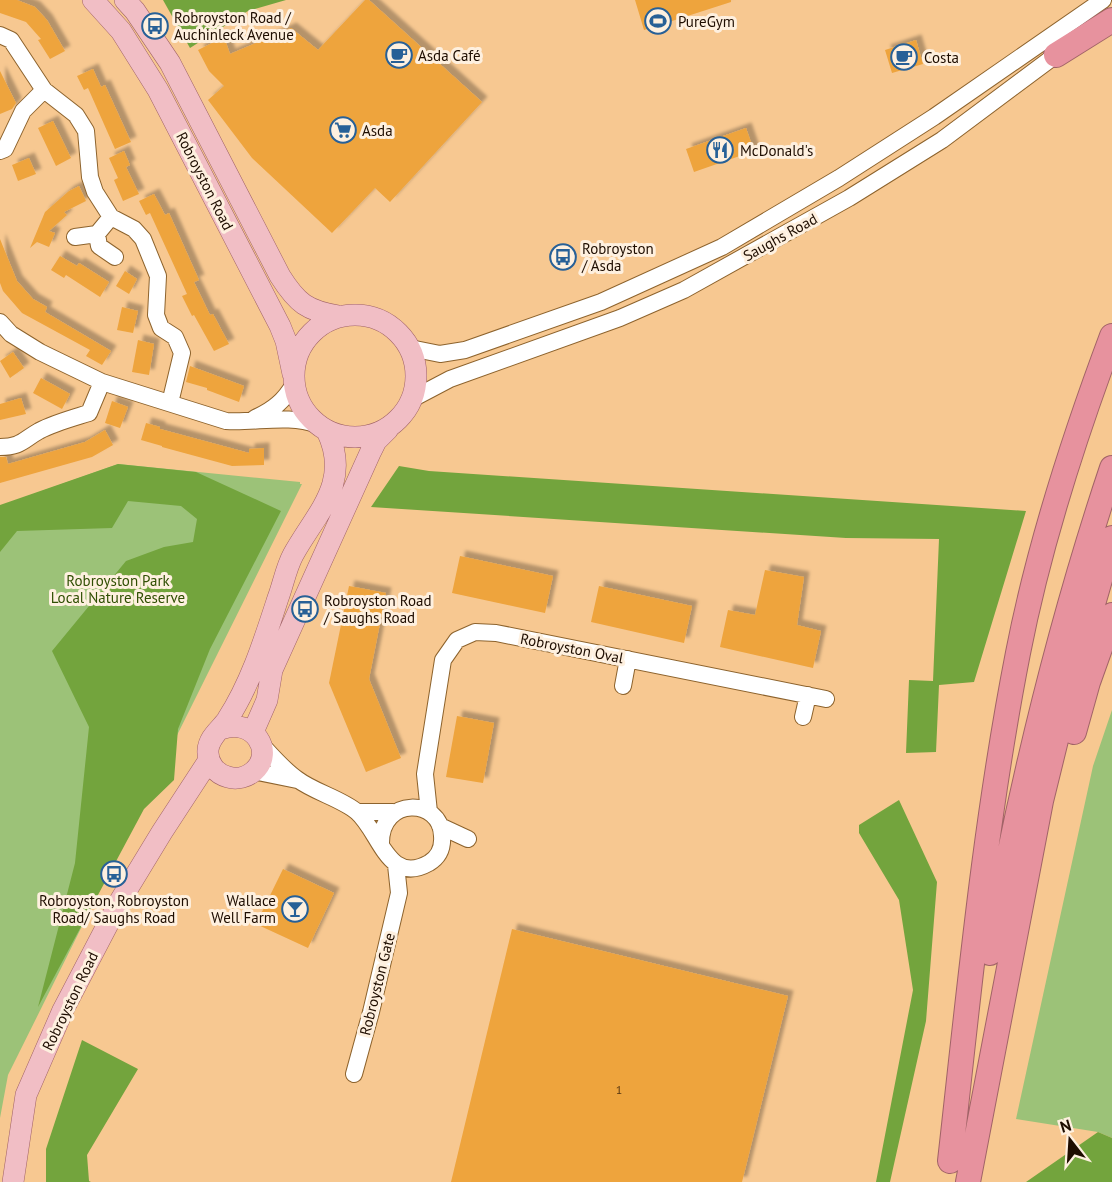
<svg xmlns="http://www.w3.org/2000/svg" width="1112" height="1182" font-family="'PT Sans',sans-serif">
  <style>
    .green { fill: #9cc278 }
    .forest { fill: #73a43d }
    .building { fill: #eea43e; filter: url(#shadow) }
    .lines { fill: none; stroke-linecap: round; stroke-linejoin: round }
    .minor-casing { stroke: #8d632d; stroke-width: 18 }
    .major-casing { stroke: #a16367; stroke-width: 22 }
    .highway-casing { stroke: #a16367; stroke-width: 26 }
    .minor { stroke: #fff; stroke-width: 16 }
    .major { stroke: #f1bec5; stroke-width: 21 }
    .highway { stroke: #e7929e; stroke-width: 24 }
    .labels { text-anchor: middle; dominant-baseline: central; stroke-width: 6; stroke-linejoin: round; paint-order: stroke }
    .number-label { font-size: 12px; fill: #523310 }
    .poi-label { font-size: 15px; fill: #1e0d00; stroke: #fef0df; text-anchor: start }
    .street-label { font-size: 15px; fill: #1e0d00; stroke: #fef0df }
    .park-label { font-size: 15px; fill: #304f03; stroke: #fef0df }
  </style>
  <defs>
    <filter id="shadow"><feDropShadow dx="5.5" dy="-5.5" stdDeviation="1.5" flood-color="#0004"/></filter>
  </defs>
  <rect width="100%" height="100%" fill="#f7c891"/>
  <path class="green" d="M118,464L300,482V484H302L8,1075L0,1118V506Z
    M1112,710V1138L1098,1132L1016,1119L1093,766Z"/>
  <path class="forest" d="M163,0H286L248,11L190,48Z
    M118,464L196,472L281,511L210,649L178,729L174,780L144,809L38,1007L75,863L89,727L52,651L126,561L164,547L193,542L197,519L181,506L128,501L112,528L17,531L0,552V505Z
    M399,466L429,471L1026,511L974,682L939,685L936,752L906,753L909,680L933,681L939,539L846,538L371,507Z
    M899,800L937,882L926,1021L890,1182H876L913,990L899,900L859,833V825Z
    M82,1040L138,1069L87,1155L89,1181L91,1182H46V1149Z
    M1098,1132L1112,1138V1182H1026Z"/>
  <path class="building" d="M0,0H17L35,7L47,20L65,51L50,59L38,40L41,39L26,22L0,13Z
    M365,0H369L482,102L390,202L375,188L332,233L252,158L208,100L224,86L209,71L198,50L224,37L230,54L291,28L318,50Z
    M635,0H731V2L644,30Z
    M916,40L923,64L892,73L885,50Z
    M93,69L101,87L105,85L131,142L115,149L88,88L84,90L77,76Z
    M0,71L16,103L12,109L0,114Z
    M53,121L71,158L56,166L38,128Z
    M746,128L754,151L694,172L686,149Z
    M124,151L130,165L126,167L139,194L123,201L114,180L118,178L109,158Z
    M29,158L36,174L18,181L12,165Z
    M79,186L86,201L64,212L67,215L49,231L55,233L49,247L37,242L30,248L45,212L69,191Z
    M154,194L165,215L169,213L199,280L194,282L210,315L213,314L229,344L214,351L194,315L192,316L182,296L187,294L150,213L146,215L139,201Z
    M0,239L17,281L33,299L47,307L45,312L111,351L102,365L86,356L90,350L22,313L3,291L0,283Z
    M60,256L77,266L79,263L109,282L100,297L66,275L64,278L51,270Z
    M125,271L137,279L129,294L116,286Z
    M122,307L138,311L133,333L117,330Z
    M138,340L154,344L149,375L132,372Z
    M13,352L24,368L10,378L0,361Z
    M190,366L244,386L239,402L207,390V388L186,382Z
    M41,378L70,394L62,409L33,393Z
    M21,398L26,414L0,420V404Z
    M112,401L128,407L120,428L105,423Z
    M146,423L160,427V429L249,453V449L264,448V465L232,466L162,447V446L141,440Z
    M105,430L113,445L92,457L0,483V457H6L8,464L85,442Z
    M460,556L553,576L545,613L452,593Z
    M765,570L804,577L797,625L821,631L813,668L720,647L728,610L755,615Z
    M349,586L386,593L369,679L401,758L366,772L329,683Z
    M599,586L692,606L684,643L591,622Z
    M457,716L494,723L483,783L446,777Z
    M283,869L334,893L308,948L256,924Z
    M512,929L788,996L742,1182H451Z"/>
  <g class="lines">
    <g class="minor-casing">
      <path id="minor" d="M0,35L11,40L44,90L76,115L86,131L90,177L95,192L111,217L134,229L143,239L158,276L156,315L161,328L175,337L182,353L170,403
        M0,151L5,149L23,111L44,90
        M111,217L97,234L99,246L115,257
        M75,237L97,234
        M0,322L11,334L40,352L102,382L226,421C257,423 288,414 318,425
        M410,348L440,354L465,350L601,302L722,247L839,178L934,117L1103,0
        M412,399L450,379L620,318L684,290L849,198L942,140L1064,49
        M255,418C273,410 284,401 294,384
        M0,447C21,447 23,440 39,431C54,423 73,418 89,413L102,382
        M623,686L628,659
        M803,717L808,695
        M261,744C272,756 284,770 297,779C314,792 342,799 357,812C380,832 388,886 429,863C439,857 443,848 442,836C441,798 381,796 381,843
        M253,771L297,780
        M357,812H393
        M429,812L425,774L443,660L457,640L475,632L496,633L826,699
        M440,826L468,839
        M354,1074L371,1012L399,893L396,865"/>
    </g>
    <g class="major-casing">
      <path id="major" d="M93,0L121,31L158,90L280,326L286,341L293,374
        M125,0L135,11L170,63L280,276C297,303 307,311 339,316
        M294 376a61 61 0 1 1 122 0a61 61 0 1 1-122 0Z
        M221,729C254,717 275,752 254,771C247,777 237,780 228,777C216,774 207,763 208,750C209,737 220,730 227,720C251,683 264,641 278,598C283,585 286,568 293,555C316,513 352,483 327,431
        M253,732L267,700L272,670L371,451L376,441L388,429
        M13,1182L26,1095L63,1010L120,901L162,832L209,760"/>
    </g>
    <g class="highway-casing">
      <path id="highway" d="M1056,55L1112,20
        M1074,732L1088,682L1112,615
        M990,953C1020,789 1059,626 1112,468
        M950,1161C969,992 985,821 1018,653C1039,545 1073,440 1112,336
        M968,1182L1041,801L1069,687L1112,538"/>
    </g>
    <use href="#minor" class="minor"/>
    <use href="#major" class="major"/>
    <use href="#highway" class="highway"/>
  </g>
  <defs>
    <g id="stadium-ring" transform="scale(1.35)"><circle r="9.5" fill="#fef0df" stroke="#276097" stroke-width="1.5"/><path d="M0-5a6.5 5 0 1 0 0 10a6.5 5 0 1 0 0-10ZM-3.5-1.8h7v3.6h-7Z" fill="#276097"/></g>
    <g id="bus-ring" transform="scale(1.35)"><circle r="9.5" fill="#fef0df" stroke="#276097" stroke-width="1.5"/><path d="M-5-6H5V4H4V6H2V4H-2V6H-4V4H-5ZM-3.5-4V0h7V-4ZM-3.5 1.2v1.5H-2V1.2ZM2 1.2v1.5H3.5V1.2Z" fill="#276097"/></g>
    <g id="cafe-ring" transform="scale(1.35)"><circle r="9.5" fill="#fef0df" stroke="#276097" stroke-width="1.5"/><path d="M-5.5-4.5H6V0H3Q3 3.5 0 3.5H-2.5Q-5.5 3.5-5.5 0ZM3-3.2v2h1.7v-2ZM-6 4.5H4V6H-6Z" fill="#276097"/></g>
    <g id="supermarket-ring" transform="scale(1.35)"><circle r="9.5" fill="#fef0df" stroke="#276097" stroke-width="1.5"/><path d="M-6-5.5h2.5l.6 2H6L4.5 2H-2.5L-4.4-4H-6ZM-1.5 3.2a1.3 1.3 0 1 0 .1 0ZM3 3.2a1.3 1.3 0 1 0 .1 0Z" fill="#276097"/></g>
    <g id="restaurant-ring" transform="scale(1.35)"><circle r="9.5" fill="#fef0df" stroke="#276097" stroke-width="1.5"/><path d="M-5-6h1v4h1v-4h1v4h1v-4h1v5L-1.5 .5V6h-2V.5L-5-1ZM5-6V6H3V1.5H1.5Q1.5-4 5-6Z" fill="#276097"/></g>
    <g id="bar-ring" transform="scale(1.35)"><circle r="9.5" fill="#fef0df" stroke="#276097" stroke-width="1.5"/><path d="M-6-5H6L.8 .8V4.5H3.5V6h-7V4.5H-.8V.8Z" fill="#276097"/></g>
  </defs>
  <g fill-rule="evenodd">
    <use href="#stadium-ring" x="658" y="21"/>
    <use href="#bus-ring" x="155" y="26"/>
    <use href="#cafe-ring" x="399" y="55"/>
    <use href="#cafe-ring" x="904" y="57"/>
    <use href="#supermarket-ring" x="343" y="130"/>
    <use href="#restaurant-ring" x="720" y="150"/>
    <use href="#bus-ring" x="563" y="257"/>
    <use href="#bus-ring" x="305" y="609"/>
    <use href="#bus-ring" x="114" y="874"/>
    <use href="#bar-ring" x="295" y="909"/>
  </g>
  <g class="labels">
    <g class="number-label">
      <text x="619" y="1089">1</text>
    </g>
    <g class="poi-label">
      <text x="174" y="17">Robroyston Road /<tspan x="174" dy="17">Auchinleck Avenue</tspan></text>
      <text x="678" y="21">PureGym</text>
      <text x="418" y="55">Asda Café</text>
      <text x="924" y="57">Costa</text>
      <text x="362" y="130">Asda</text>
      <text x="740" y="150">McDonald's</text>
      <text x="582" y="248">Robroyston<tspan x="582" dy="17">/ Asda</tspan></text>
      <text x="324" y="600">Robroyston Road<tspan x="324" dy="17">/ Saughs Road</tspan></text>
      <text x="114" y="900" text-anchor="middle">Robroyston, Robroyston<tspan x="114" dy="17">Road/ Saughs Road</tspan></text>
      <text x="276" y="900" text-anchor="end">Wallace<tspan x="276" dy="17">Well Farm</tspan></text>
    </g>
    <g class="street-label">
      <text transform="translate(205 181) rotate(63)">Robroyston Road</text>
      <text transform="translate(780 237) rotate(-29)">Saughs Road</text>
      <text transform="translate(572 648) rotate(11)">Robroyston Oval</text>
      <text transform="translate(377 984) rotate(-76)">Robroyston Gate</text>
      <text transform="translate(70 1001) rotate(-64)">Robroyston Road</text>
    </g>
    <g class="park-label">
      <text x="118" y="580">Robroyston Park<tspan x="118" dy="17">Local Nature Reserve</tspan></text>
    </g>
  </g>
  <g transform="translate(1070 1140) rotate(343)" stroke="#fef0df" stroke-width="4.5" paint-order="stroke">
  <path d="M0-4.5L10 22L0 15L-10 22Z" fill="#1e0d00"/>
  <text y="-9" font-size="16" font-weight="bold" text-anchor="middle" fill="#1e0d00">N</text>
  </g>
</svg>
